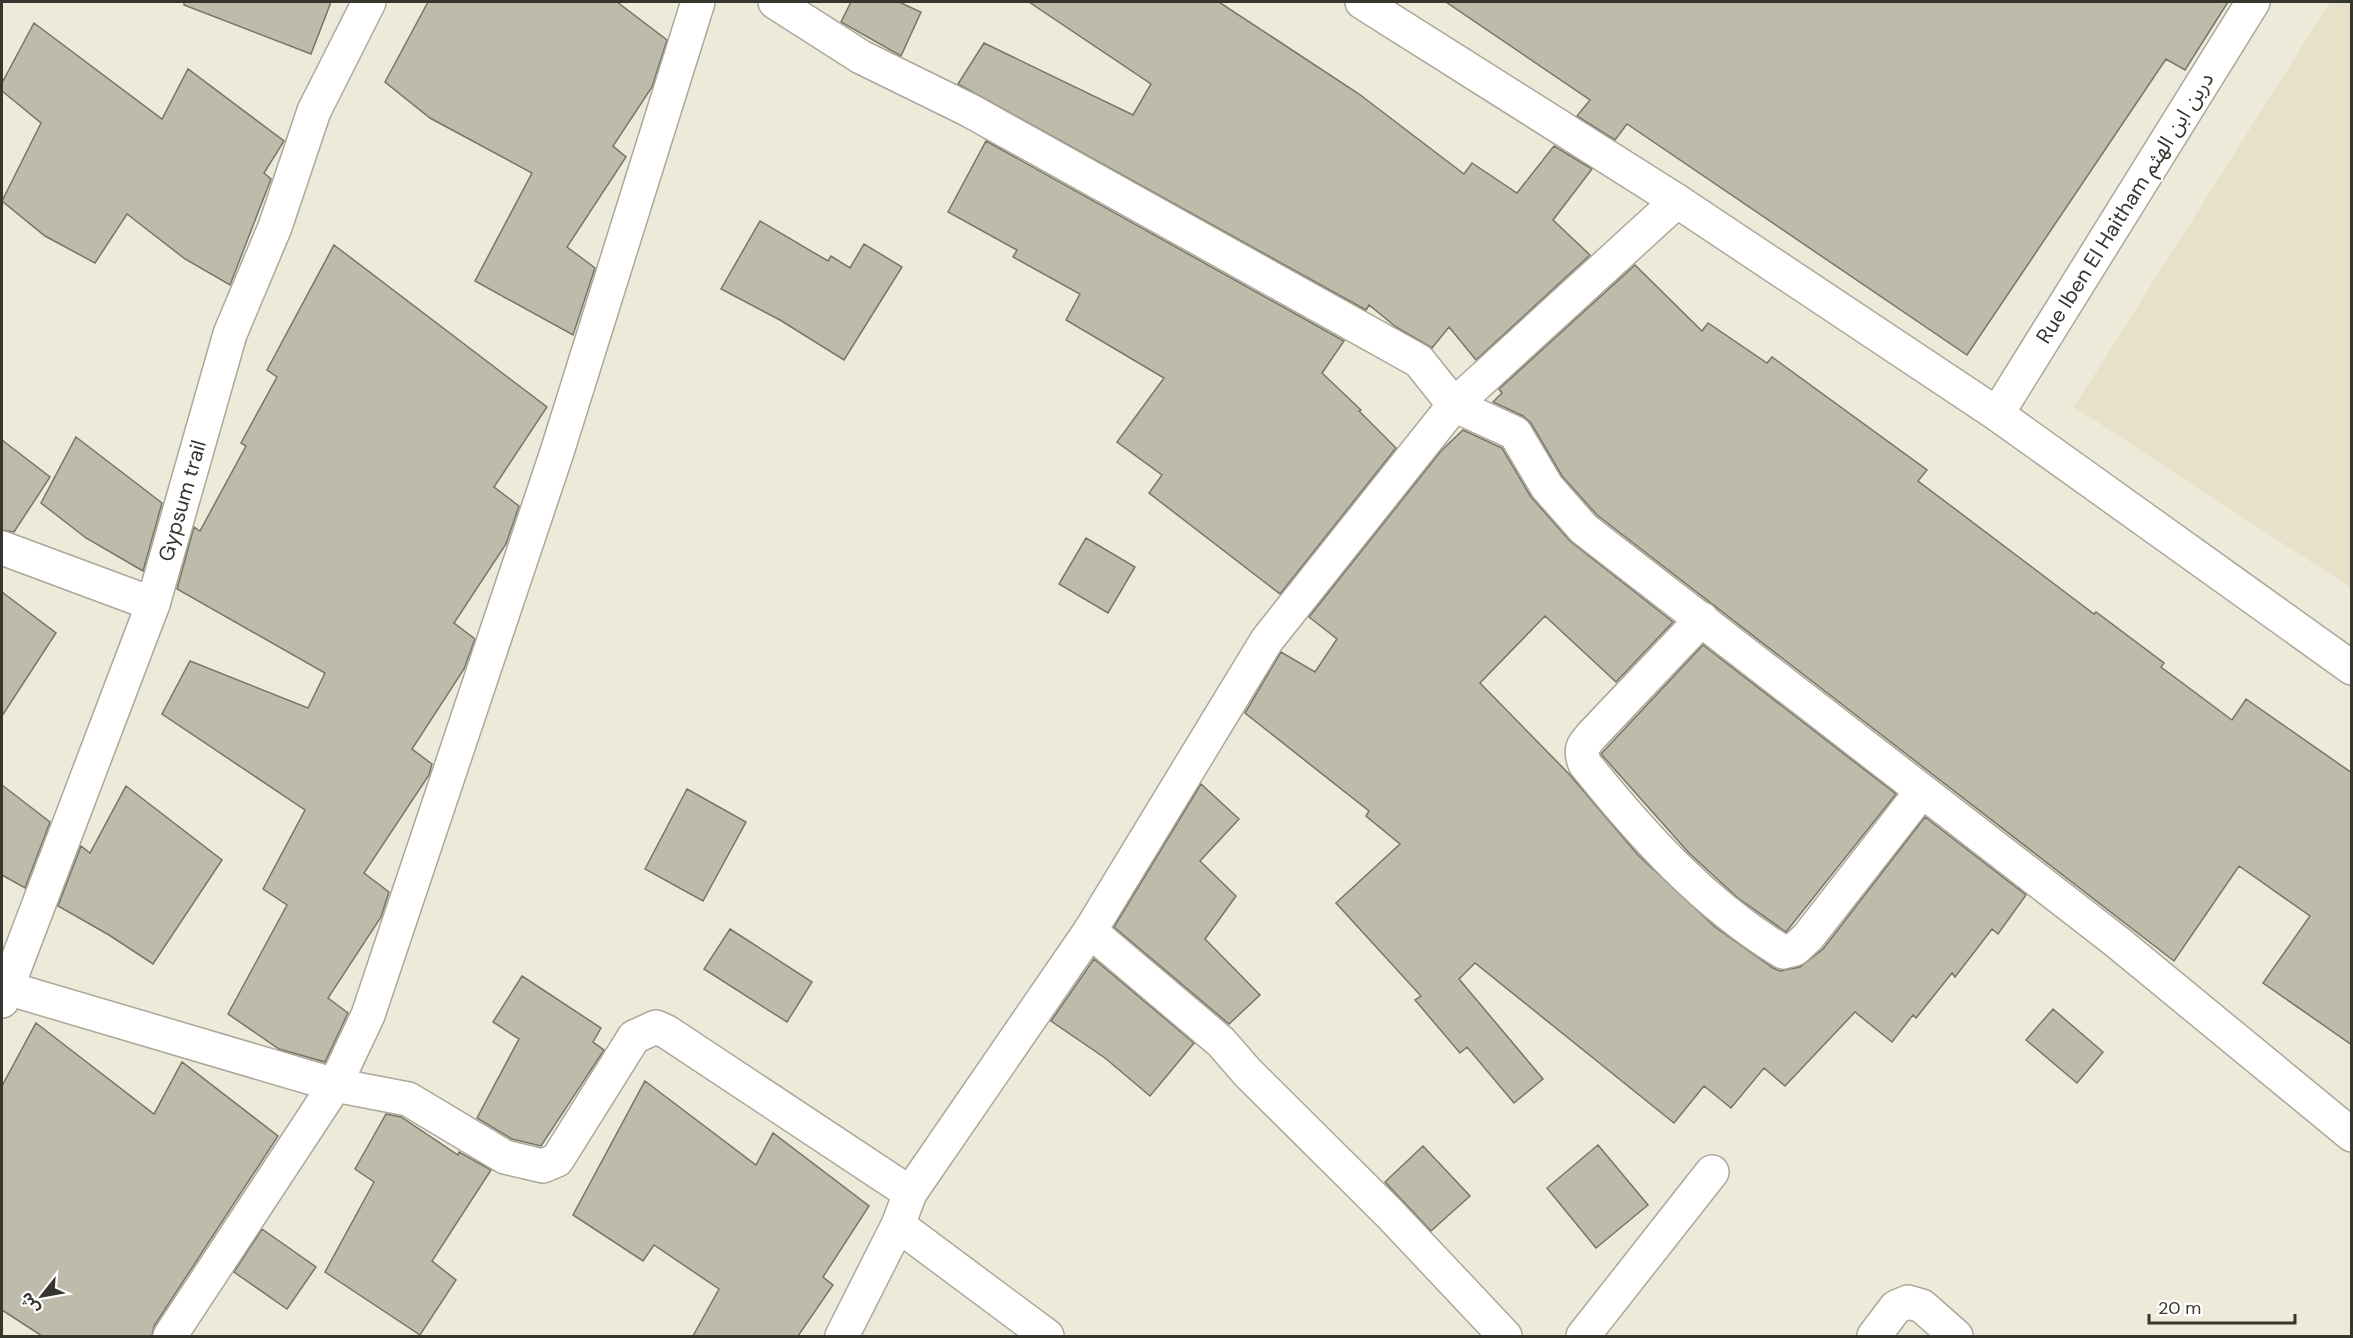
<svg xmlns="http://www.w3.org/2000/svg" width="2353" height="1338" font-family="'DM Sans','Noto Sans Arabic',sans-serif">
  <style>
    .built { fill: #e7e1c9 }
    .building { fill: #bfbbab; stroke: #787566; stroke-width: 1.5 }
    .lines { fill: none; stroke-linecap: round; stroke-linejoin: round }
    .minor-casing { stroke: #aca899; stroke-width: 36 }
    .minor { stroke: #fff; stroke-width: 33 }
    .labels { text-anchor: middle; dominant-baseline: central; stroke-width: 4.5; stroke-linejoin: round; paint-order: stroke }
    .street-label { font-size: 21px; fill: #36352e; stroke: #fff }
  </style>
  <rect width="100%" height="100%" fill="#eeeada"/>
  <path class="built" d="M2330,2H2352L2351,588L2074,407Z"/>
  <path class="building" d="M184,2H331L311,54L184,5Z
    M428,2H617L667,40L652,87L613,146L626,157L567,247L595,268L573,335L475,281L532,173L430,118L385,82Z
    M851,2H899L921,12L901,56L841,22Z
    M1029,2H1219L1359,94L1464,174L1472,163L1517,193L1554,146L1592,169L1553,220L1590,255L1476,360L1449,327L1432,348L1396,327L1369,305L1366,310L958,84L984,43L1133,115L1151,84Z
    M1446,2H2228L2185,70L2166,59L1967,355L1627,124L1615,140L1577,116L1590,100Z
    M34,23L162,119L188,69L284,141L264,173L271,179L230,285L185,259L127,214L95,263L45,236L2,201L41,123L2,91V83Z
    M986,141L1344,341L1322,373L1361,410L1359,411L1396,448L1280,594L1149,493L1162,475L1117,442L1164,378L1066,320L1080,294L1013,257L1017,250L948,212Z
    M760,221L828,261L831,256L850,268L864,244L902,267L844,360L780,320L721,289Z
    M334,245L547,407L494,487L519,506L506,544L454,623L475,639L464,669L412,749L432,764L429,775L364,873L389,892L381,917L328,998L348,1013L325,1062L279,1049L228,1014L287,905L263,889L305,810L162,714L190,661L308,708L325,673L177,589L194,527L200,531L246,446L241,443L277,377L267,370Z
    M1635,265L1702,331L1708,323L1767,363L1772,357L1927,470L1918,481L2094,614L2096,612L2164,663L2161,667L2232,720L2246,699L2352,773V1045L2263,983L2310,916L2239,866L2174,961L1597,515L1562,476L1531,423L1523,416L1493,402L1502,393L1499,389Z
    M1463,430L1502,448L1531,497L1570,541L1673,622L1616,682L1545,616L1480,683L1569,774L1638,855L1715,927L1773,968L1780,971L1800,967L1823,949L1925,817L2026,895L1998,934L1992,929L1955,977L1952,973L1916,1018L1913,1015L1892,1042L1855,1012L1785,1086L1764,1068L1731,1108L1704,1086L1674,1123L1475,963L1459,979L1543,1079L1514,1103L1467,1047L1460,1053L1415,1000L1421,996L1336,903L1400,844L1366,816L1369,811L1245,713L1281,652L1315,672L1337,639L1309,617L1441,451Z
    M76,437L162,503L143,571L86,538L41,503Z
    M2,440L50,477L14,532L2,530Z
    M1086,538L1135,567L1108,613L1059,584Z
    M2,592L56,633L2,716Z
    M1703,645L1896,794L1786,932L1738,898L1689,853L1601,754Z
    M1201,784L1239,819L1200,861L1236,896L1205,939L1260,995L1229,1024L1114,927Z
    M2,785L50,822L25,888L2,875Z
    M126,786L222,860L153,964L109,935L58,906L81,846L90,853Z
    M687,789L746,822L703,901L645,869Z
    M730,929L812,982L787,1022L704,969Z
    M1094,959L1194,1043L1150,1096L1105,1058L1051,1021Z
    M522,976L601,1028L593,1042L604,1050L541,1146L512,1139L477,1118L519,1039L493,1022Z
    M2053,1009L2103,1052L2077,1083L2026,1040Z
    M36,1023L154,1114L182,1062L278,1136L154,1326L152,1336H42L2,1310V1086Z
    M645,1081L756,1165L773,1133L869,1206L823,1277L833,1285L798,1336H693L719,1289L654,1245L643,1261L573,1215Z
    M386,1114L401,1117L458,1155L459,1152L491,1170L432,1261L456,1280L420,1335L325,1272L374,1182L355,1169Z
    M1598,1145L1648,1205L1596,1248L1547,1188Z
    M1423,1146L1470,1196L1431,1231L1385,1182Z
    M262,1229L316,1267L287,1309L234,1272Z"/>
  <g class="lines">
    <g class="minor-casing">
      <g id="minor">
        <path d="M775,2L861,57L969,110L1419,361L1454,405L1515,433L1547,487L1584,529L2116,941L2352,1135"/>
        <path d="M1362,2L1677,201L1997,414L2352,668"/>
        <path d="M1997,414L2253,2"/>
        <path d="M2,548L153,604"/>
        <path d="M1702,619L1593,734C1583,745 1579,749 1585,764C1642,835 1704,904 1783,952L1795,949L1808,937L1922,791"/>
        <path d="M1090,931L1221,1042L1248,1073L1390,1214L1505,1336"/>
        <path d="M7,988L335,1085L408,1099L505,1157L543,1166L557,1160L634,1037L656,1027L667,1032L910,1193"/>
        <path id="s1" d="M2,1001L153,604L230,334L275,227L314,111L369,2"/>
        <path d="M898,1225L1047,1336"/>
        <path d="M170,1336L335,1085L368,1015L557,452L698,2"/>
        <path d="M842,1336L898,1225L910,1193L1090,931L1267,640L1454,405L1677,201"/>
        <path d="M1583,1336L1712,1172"/>
        <path d="M1874,1336L1896,1307L1908,1302L1922,1306L1956,1336"/>
      </g>
    </g>
    <use href="#minor" class="minor"/>
  </g>
  <g class="labels">
    <g class="street-label">
      <text transform="translate(2125 208) rotate(-58)">Rue Iben El Haitham دربن ابن الهثم</text>
      <text stroke="none"><textPath href="#s1" startOffset="532">Gypsum trail</textPath></text>
    </g>
  </g>
  <rect width="2353" height="1338" fill="none" stroke="#36352e" stroke-width="6"/>
  <g transform="translate(42 1296) rotate(239)" stroke="#ffffff" stroke-width="4.5" paint-order="stroke">
  <path d="M0-4.5L10 22L0 15L-10 22Z" fill="#36352e"/>
  <text y="-9" font-size="16" font-weight="bold" text-anchor="middle" fill="#36352e">ش</text>
  </g>
  <path d="M2149 1314v9h146v-9" fill="none" stroke="#36352e" stroke-width="3"/>
  <text x="2158" y="1314" font-size="18" fill="#36352e" stroke="#ffffff" stroke-width="4.5" paint-order="stroke">20 m</text>
</svg>
